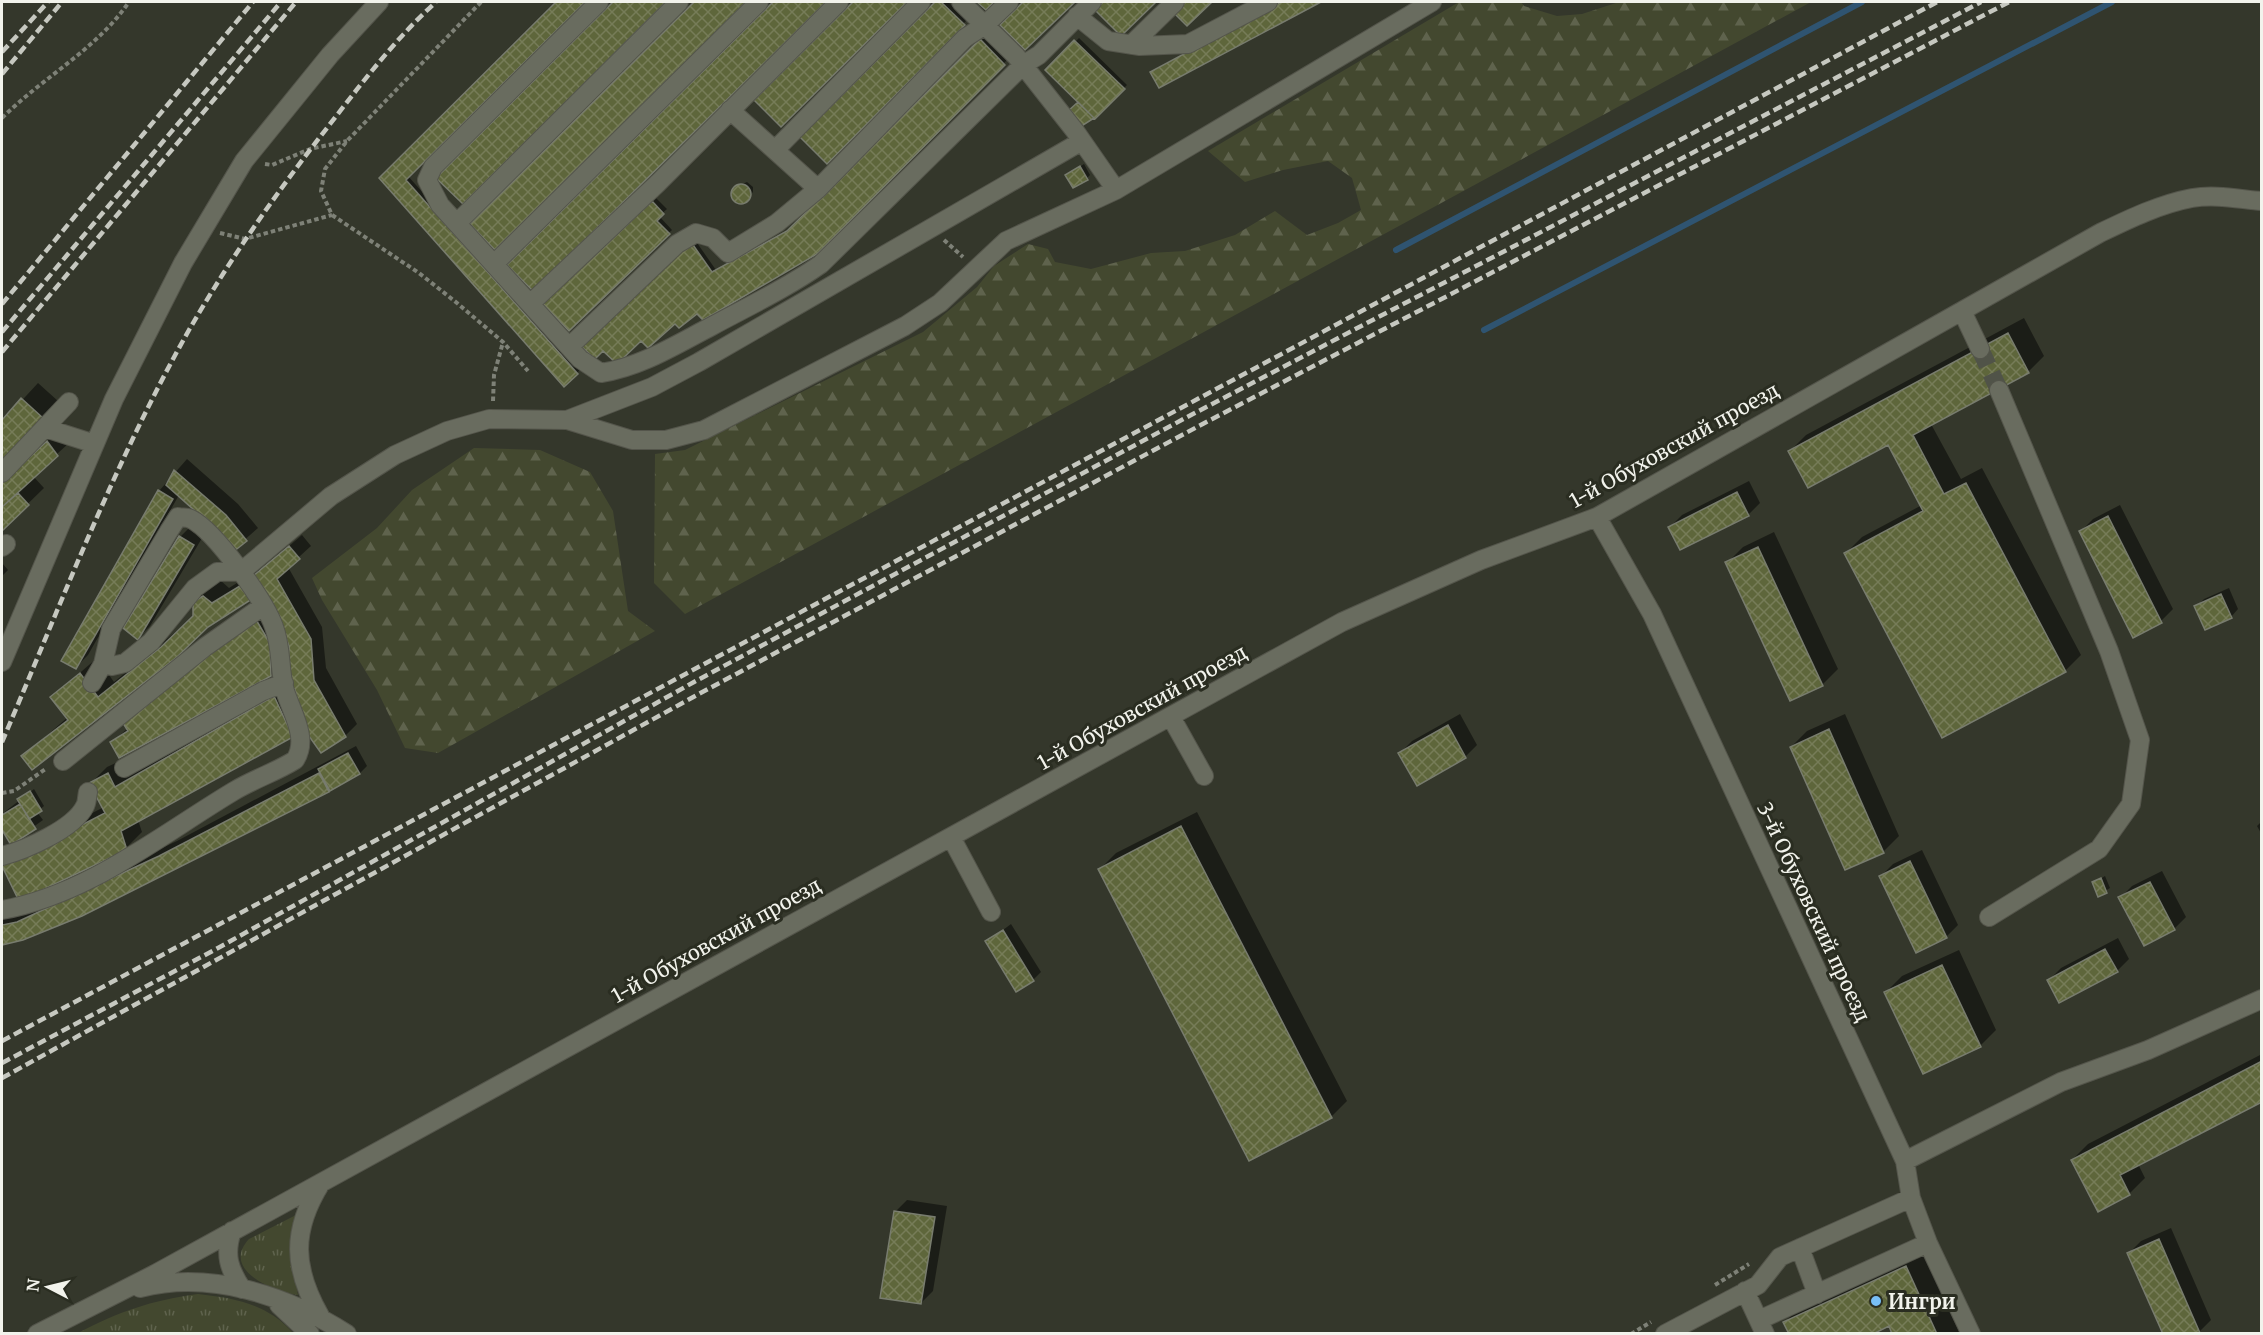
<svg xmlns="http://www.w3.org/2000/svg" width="2263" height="1335" font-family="Merriweather,serif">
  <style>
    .grass { fill: url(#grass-tufts) }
    .forest { fill: url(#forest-firs) }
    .shadow { fill: #0007 }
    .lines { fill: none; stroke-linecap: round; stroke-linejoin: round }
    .stream { stroke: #2f5471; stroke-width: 6 }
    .building { fill: url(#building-cross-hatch); stroke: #787c6e; stroke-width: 1.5 }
    .minor-tunnel { stroke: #505348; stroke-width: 18; stroke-dasharray: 18 9; stroke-linecap: butt }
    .minor-casing { stroke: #54554b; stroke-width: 20 }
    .path { stroke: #7e8177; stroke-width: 4; stroke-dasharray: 4.5 3; stroke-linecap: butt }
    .minor { stroke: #696c5f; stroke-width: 18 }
    .rail { stroke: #c6c8c0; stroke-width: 4.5; stroke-dasharray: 9 4.5; stroke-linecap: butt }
    .poi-dot { fill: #78bff7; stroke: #2a2d21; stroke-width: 2 }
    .labels { text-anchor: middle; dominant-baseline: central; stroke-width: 6; stroke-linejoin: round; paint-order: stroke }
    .street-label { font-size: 20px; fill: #f2f3ec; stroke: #2a2d21 }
    .poi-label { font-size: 20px; font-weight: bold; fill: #f2f3ec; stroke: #2a2d21; text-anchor: start }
  </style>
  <defs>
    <pattern id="grass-tufts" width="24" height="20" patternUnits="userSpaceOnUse" patternTransform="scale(1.5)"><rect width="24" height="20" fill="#43482f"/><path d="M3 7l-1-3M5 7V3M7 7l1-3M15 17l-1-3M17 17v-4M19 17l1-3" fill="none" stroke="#5f634d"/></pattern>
    <pattern id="forest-firs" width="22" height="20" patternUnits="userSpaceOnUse" patternTransform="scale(1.5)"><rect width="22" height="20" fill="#43482f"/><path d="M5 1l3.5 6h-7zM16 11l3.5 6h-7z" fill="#5f634d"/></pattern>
    <pattern id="building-cross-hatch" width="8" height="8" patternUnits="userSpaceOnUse" patternTransform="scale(1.5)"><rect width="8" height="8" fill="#5e663b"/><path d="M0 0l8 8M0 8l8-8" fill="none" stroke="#767c58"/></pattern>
  </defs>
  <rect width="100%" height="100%" fill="#34372b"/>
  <path class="grass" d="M296,1215L293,1267L298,1295C274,1292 220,1270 249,1239Z
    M198,1294C234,1298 268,1304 293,1333H78C121,1311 149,1301 198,1294Z"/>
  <path class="forest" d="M1459,2H1521L1524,6L1557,16L1582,14L1619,2H1811L685,614L654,583L655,454L685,450L923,332L977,287L994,266L1028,244L1048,249L1055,262L1091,269L1151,253L1185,251L1235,235L1275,211L1307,235L1338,223L1361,210L1352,178L1328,161L1283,170L1245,182L1208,151Z
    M474,448L540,450L590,472L613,511L628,611L655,631L438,753L405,748L377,690L322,600L312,578L377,528L412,490Z"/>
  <path class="shadow" d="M559,2H583L408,176L580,370L564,385L381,178Z
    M615,2H663L463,202L438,178Z
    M696,2H744L495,248L472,224Z
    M775,2H823L533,289L509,265Z
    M855,2H905L785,122L756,100Z
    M937,2H948L967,20L827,162L802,137Z
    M1025,2H1072L1025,48L1002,25Z
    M1105,2H1154L1121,34L1097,10Z
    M1280,2H1318L1160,86L1152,72L1155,69Z
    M985,37L1007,60L817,253L675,321L648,346L695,240L716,270L792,228Z
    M1079,38L1127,85L1124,88L1080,102L1047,70Z
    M1084,164L1090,175L1087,178L1067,175Z
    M747,182L753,187V192L744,202L734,199L732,195L736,187Z
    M656,198L667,209L659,216L672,230L569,329L546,304Z
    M2024,318L2044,356L2028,372L1931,424L1961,479L1982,468L2081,655L2065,671L1846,553L1862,537L1922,505L1888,443L1790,451L1806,435Z
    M38,383L58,401L2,462V422Z
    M59,430L69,443L33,476L44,488L2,529V484Z
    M187,459L238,504L258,528L233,550L179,495L88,655L76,667L159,491Z
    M1749,481L1760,503L1748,515L1670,527L1682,515Z
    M2120,505L2173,609L2161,621L2134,636L2081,531L2093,519Z
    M192,525L205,533L150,626L138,638L125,628L180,537Z
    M1774,532L1838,669L1822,685L1727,563L1743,547Z
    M302,535L311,546L288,567L322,627L326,668L357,724L345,736L305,723L138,820L142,832L126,848L20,899L2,867L18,851L104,807L91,783L107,767L290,682L291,645L286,634L287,659L271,675L112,742L272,603L262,587L23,756L68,717L52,697L97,658L114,682L195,616L194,602L211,586L220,580L229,588L259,569L260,571Z
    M2,563L8,570L2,576Z
    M2229,588L2238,609L2231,617L2196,607L2204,599Z
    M1460,714L1477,745L1465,757L1400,753L1412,741Z
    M1845,714L1899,836L1883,852L1791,747L1807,731Z
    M356,746L367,766L360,773L22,938L2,943V914L92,881L177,841Z
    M34,789L44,806L37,812L43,820L11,843L2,827V814Z
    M1197,812L1347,1101L1331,1117L1100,869L1116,853Z
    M2262,821V835L2257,826Z
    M1922,850L1958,925L1946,937L1881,876L1893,864Z
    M2162,871L2186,917L2174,929L2120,898L2132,886Z
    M2105,876L2110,888L2099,895L2094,883Z
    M1011,924L1041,972L1033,980L987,942Z
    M2118,938L2129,959L2117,971L2049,980L2061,968Z
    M1959,950L1996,1030L1980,1046L1886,992L1902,976Z
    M2262,1054V1100L2138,1164L2145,1178L2129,1194L2098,1210L2072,1160L2088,1144Z
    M907,1200L947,1206L933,1291L921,1303L895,1212Z
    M2171,1228L2211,1320L2199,1332L2129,1253L2141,1241Z
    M1922,1251L1960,1334H1894L1890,1324L1785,1322L1801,1306Z"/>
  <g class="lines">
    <path class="stream" d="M1396,250L1862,2
      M1484,330L2112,2"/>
  </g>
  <path class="building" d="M556,2H585L406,180L578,374L564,387L379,178Z
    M613,2H666L463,204L436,178Z
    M694,2H746L495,250L470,224Z
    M773,2H826L533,291L507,265Z
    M853,2H907L781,127L754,100Z
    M935,2H941L965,25L827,164L800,137Z
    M977,2H994L986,10Z
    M1023,2H1075L1025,50L1000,25Z
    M1103,2H1156L1121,36L1095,10Z
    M1185,2H1212L1187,26L1174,13Z
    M1281,2H1321L1159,88L1150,72Z
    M980,39L1005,65L817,254L703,320L697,314L679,328L675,324L648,348L641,341L617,364L603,351L595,359L582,347L691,242L712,272L787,231Z
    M1074,40L1125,89L1095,119L1045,70Z
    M1078,102L1094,118L1080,127L1067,112Z
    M1080,166L1088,180L1073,188L1065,175Z
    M731 194a10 10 0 1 1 20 0a10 10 0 1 1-20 0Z
    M652,201L664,214L657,221L670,234L569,331L543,304Z
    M2008,333L2029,373L1913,435L1944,494L1966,483L2066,672L1942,738L1844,553L1923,511L1888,445L1808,488L1788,451Z
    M21,398L43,418L2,463V420Z
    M47,441L58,456L2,507V483Z
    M174,470L226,515L247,541L233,552L213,527L166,485Z
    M158,490L173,499L76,669L61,661Z
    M1737,492L1749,516L1680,550L1668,527Z
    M18,493L29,505L2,531V507Z
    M2108,516L2162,623L2133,638L2079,531Z
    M179,536L194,545L138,640L123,628Z
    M289,546L300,559L277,579L311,639L314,680L346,737L321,753L306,732L295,690L288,682L289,646L278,616L253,576Z
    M1758,547L1823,686L1790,701L1725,562Z
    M243,584L252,599L208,627L177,657L32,770L21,756L68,720L50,697L80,673L98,697L161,647L193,616V602L203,596L212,603Z
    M2221,594L2232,618L2205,630L2194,606Z
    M255,618L270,643L271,676L119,758L110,742L128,731L121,720Z
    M274,696L293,737L121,831L127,850L19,901L2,866L105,813L89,783L108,773L115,787Z
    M1448,725L1466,758L1417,786L1398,753Z
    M1829,729L1884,853L1845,870L1790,747Z
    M348,753L360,774L330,791L318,769Z
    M319,773L329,792L82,916L23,940L2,945V925L17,922L159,856Z
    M30,791L42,811L29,819L17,799Z
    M20,804L36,829L11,845L2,830V815Z
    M1181,826L1332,1118L1249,1161L1098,869Z
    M1910,861L1947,938L1916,953L1879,876Z
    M2101,878L2107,893L2098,897L2092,882Z
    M2150,882L2175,930L2144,946L2118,897Z
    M1003,930L1034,981L1016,992L985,941Z
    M2105,949L2118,972L2059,1003L2047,980Z
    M1942,965L1981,1047L1923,1074L1884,992Z
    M2262,1061V1102L2120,1175L2130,1195L2098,1212L2071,1160Z
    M894,1211L935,1217L921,1304L880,1298Z
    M2159,1239L2200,1333L2199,1334H2163L2127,1253Z
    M1906,1266L1937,1334H1892L1889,1326L1873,1334H1789L1783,1322Z"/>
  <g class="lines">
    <path class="minor-tunnel" d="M1980,349L1999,390"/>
    <g class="minor-casing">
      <path id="minor" d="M599,2L433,167L427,180L440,205L580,359L601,373C641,367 677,344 712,326C749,306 787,288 821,264L1023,65L1039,55L1092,2
        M961,2L1016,56L1075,131L1116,190
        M1077,16L1108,41L1140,46L1188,44L1268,2
        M1131,45L1175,2
        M730,110L818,189
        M775,150L921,2
        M457,223L679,2
        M494,264L759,2
        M530,304L658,183L839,2
        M1962,311L1980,349
        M569,347L677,244L696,233L713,238L728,253L777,223L818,189L965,38L985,25L1009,2
        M567,420L652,387L699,362L1082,141
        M45,428L95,444
        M2,473L69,402
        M1597,517L1652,614L1905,1161L1911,1198L1928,1243L1971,1334
        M2,547L6,544
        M2,662L114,399L183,263L244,161L330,55L379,2
        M103,664L112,666L125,663L151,642L195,588L217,572L242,571L331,496L395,455L447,431L489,419L567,420L632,440H666L704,430L905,326L940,303L1006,241L1116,190L1432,2
        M1171,717L1204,776
        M63,761L205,647L263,606
        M124,768L263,691L284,683
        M951,837L991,912
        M2,856C25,850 74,829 85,806C87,803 87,796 88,792
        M2,910C89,894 159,836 234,791C254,779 276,772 295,760C309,739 292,713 285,691C279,670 282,648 274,627C265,601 215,531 191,519C187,517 182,518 178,517L169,531L111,629L103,664L92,683
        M1989,917L2099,849L2131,804L2140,740L2109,651L1999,390
        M1905,1161L2061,1082L2148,1050L2262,999
        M232,1231C224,1255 229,1269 242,1289
        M1800,1248L1817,1294
        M140,1288C211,1270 288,1296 347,1334
        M1745,1291L1765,1334
        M279,1305L310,1334
        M320,1316C293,1268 291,1231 321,1183
        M1759,1320L1928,1243
        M37,1334L155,1274L1342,622L1481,560L1597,517L2100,233C2129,219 2160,204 2192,198C2215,194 2238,199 2262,201
        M1665,1334L1758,1285L1780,1257L1911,1198"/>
    </g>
    <path class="path" d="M481,2L347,141L325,169L321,191L332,215L419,273L457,303L503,342L528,371
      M2,118C43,77 96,50 129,2
      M265,164L272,165L310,149L347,141
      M220,233L245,239L332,215
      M944,240L963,257
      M493,401L494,375L503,342
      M2,793L14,791L47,768
      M1715,1285L1749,1264
      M1631,1334L1651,1322"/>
    <use href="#minor" class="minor"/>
    <path class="rail" d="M2,52L48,2
      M2,74L62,2
      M2,304L253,2
      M2,332L281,2
      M2,352L296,2
      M2,742C61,604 115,461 189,330C230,259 276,193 327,128C361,84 395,39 436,2
      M2,1041L1937,2
      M2,1063L218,948L694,682L1191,415L1981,2
      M2,1078L697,695L1197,427L2009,2"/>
  </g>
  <circle class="poi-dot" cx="1876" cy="1301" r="6"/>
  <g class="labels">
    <g class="street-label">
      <text transform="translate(1674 445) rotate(-29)">1-й Обуховский проезд</text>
      <text transform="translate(1142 707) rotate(-29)">1-й Обуховский проезд</text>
      <text transform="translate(1814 912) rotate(65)">3-й Обуховский проезд</text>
      <text transform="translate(716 940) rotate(-29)">1-й Обуховский проезд</text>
    </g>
    <g class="poi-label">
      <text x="1888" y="1301">Ингри</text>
    </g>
  </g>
  <rect width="2263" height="1335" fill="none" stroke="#f2f3ec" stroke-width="6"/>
  <g transform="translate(48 1287) rotate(277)" stroke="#2a2d21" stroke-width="4.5" paint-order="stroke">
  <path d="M0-4.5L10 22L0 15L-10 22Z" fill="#f2f3ec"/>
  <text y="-9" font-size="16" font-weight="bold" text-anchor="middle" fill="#f2f3ec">N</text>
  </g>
</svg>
